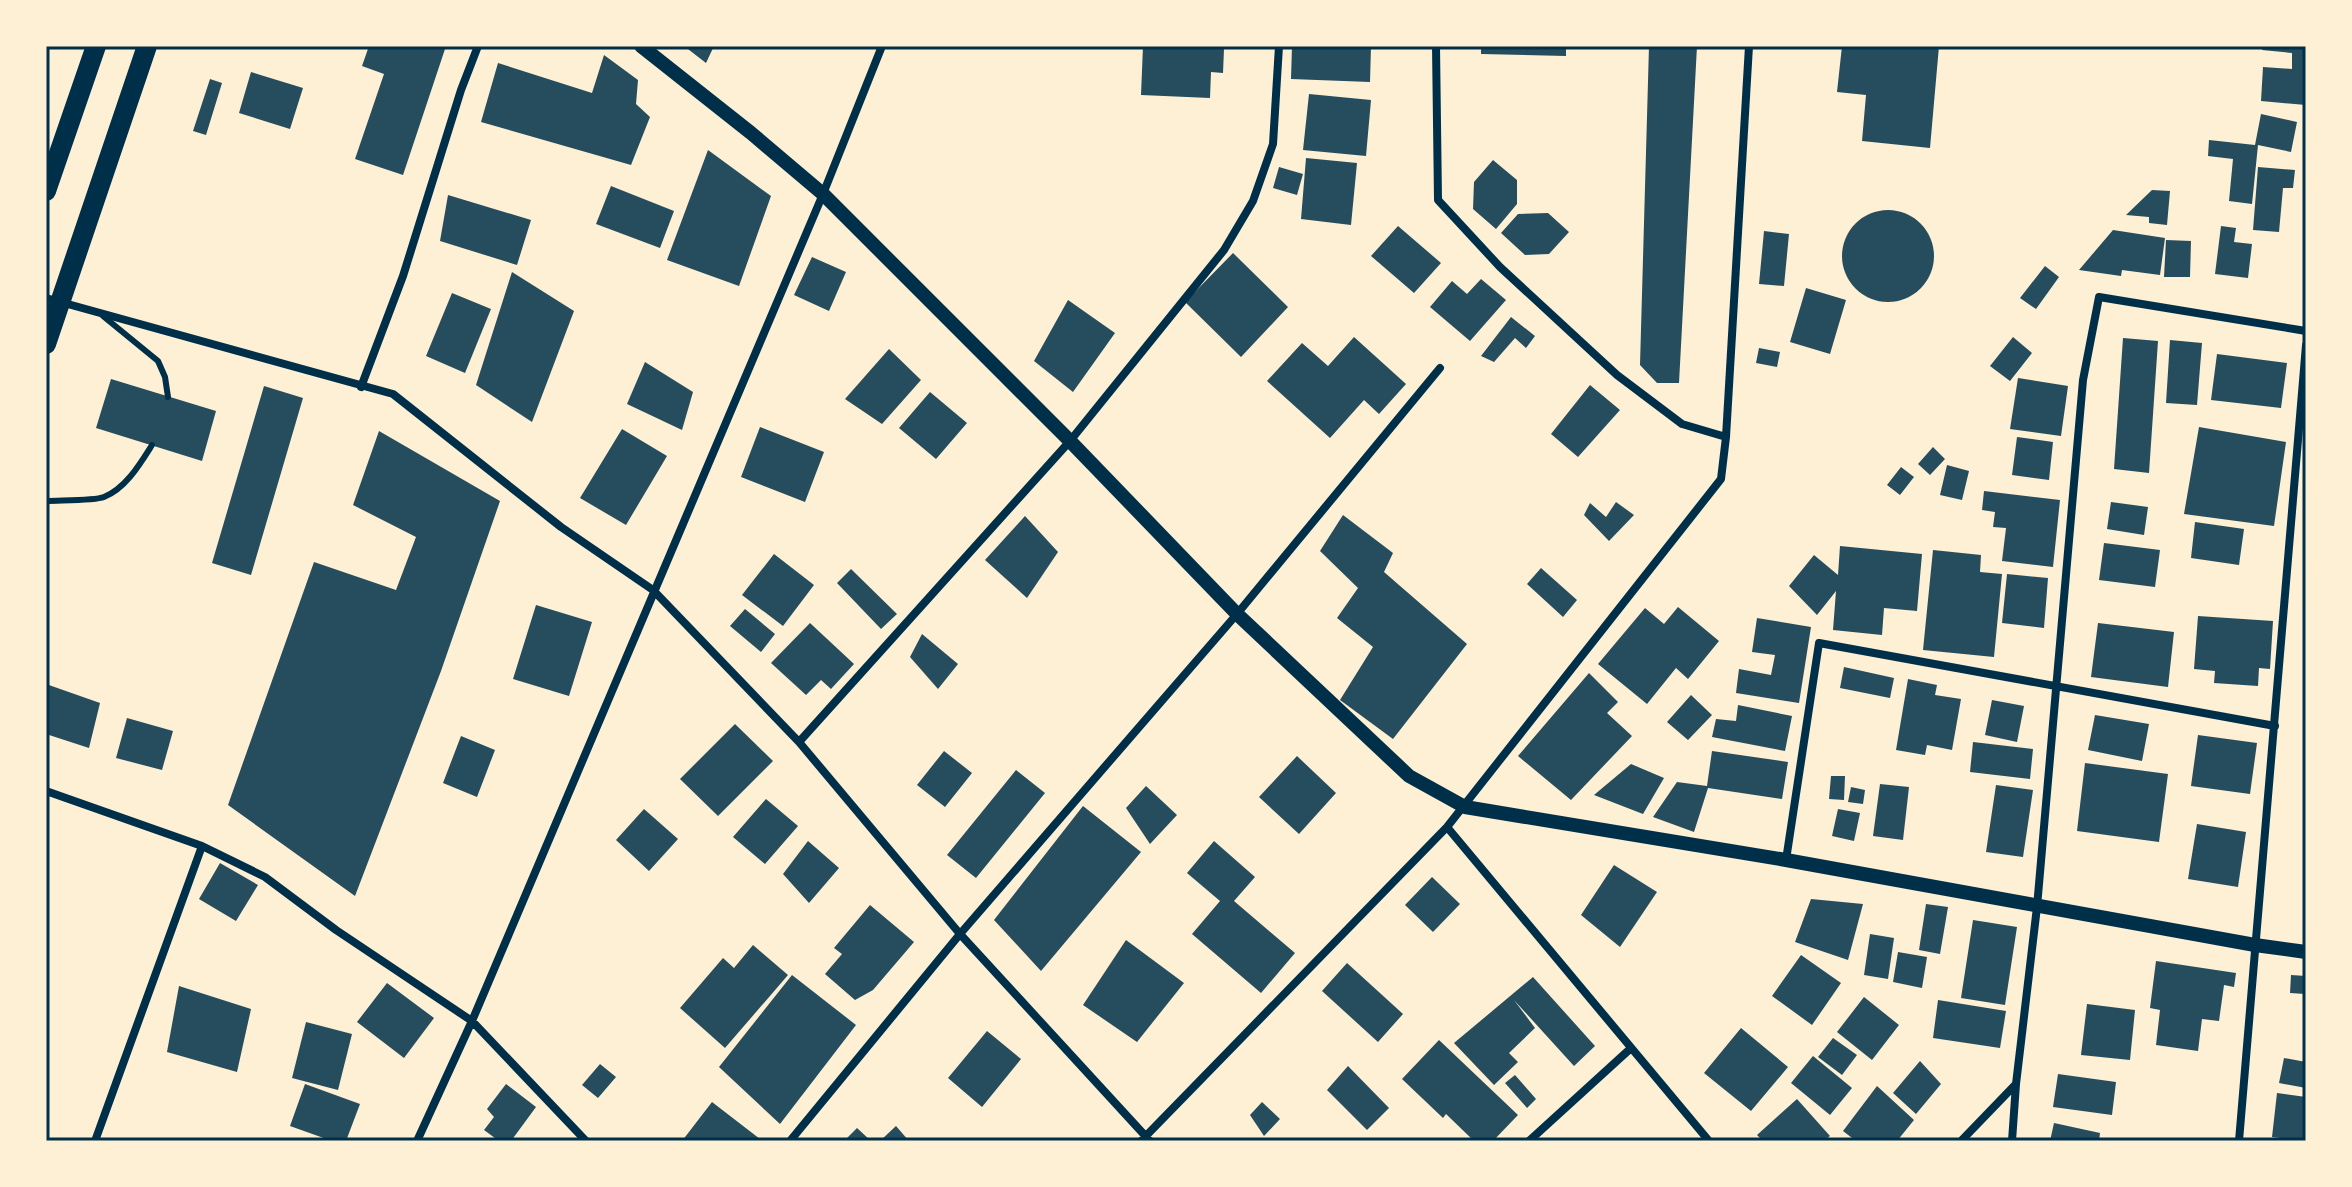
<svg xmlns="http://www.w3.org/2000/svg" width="2352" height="1187" font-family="Commissioner,sans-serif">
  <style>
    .building { fill: #264d5e }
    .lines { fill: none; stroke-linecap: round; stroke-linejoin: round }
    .service { stroke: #003049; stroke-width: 6 }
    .minor { stroke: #003049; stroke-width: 8 }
    .tertiary { stroke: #003049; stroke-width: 14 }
    .primary { stroke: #003049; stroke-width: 20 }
    .neatline { fill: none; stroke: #003049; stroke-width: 3 }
  </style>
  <rect width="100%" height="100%" fill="#fdf0d5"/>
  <path class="building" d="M369,46H446L403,175L355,159L384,74L362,66Z
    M684,46H714L706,63Z
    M1143,46L1224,49L1223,73L1211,72L1210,98L1141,95Z
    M1292,46H1371L1370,82L1291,79Z
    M1481,46H1566V56L1481,54Z
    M1649,46H1697L1679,383H1657L1640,365Z
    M1842,46H1939L1930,148L1862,141L1866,95L1837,92Z
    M2263,46H2306V105L2261,101L2263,67L2292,69V53L2262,50Z
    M604,55L638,80L636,104L650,117L631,165L481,122L498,63L592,93Z
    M251,72L303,88L290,129L239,113Z
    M210,79L222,83L206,135L193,131Z
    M1309,94L1371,100L1366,156L1303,150Z
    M2261,114L2297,122L2291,152L2258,145L2252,204L2229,201L2233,159L2208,156L2209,140L2255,145Z
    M708,150L771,196L739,286L667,260Z
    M1306,158L1357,163L1351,225L1301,219Z
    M1493,160L1517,180V204L1496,229L1473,209L1474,182Z
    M1279,167L1303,174L1297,195L1273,188Z
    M2258,167L2295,170L2293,188H2283L2279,232L2253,230Z
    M611,186L674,211L660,248L596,224Z
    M2152,190L2170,191L2167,225L2149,223V217L2126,215Z
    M448,195L531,220L517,265L440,241Z
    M1842 256a46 46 0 1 1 92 0a46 46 0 1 1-92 0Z
    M1548,213L1569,232L1549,254L1525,255L1501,233L1518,214Z
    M1398,226L1441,263L1414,293L1371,256Z
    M2221,226L2236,228L2234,242L2252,244L2248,278L2215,274Z
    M2113,230L2165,238L2160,275L2122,270L2121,276L2079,270Z
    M1764,231L1789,234L1784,286L1759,284Z
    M2166,240L2191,241L2190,277H2164Z
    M1233,253L1288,307L1241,357L1185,302Z
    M812,257L846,272L829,311L794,295Z
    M2045,266L2059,277L2036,309L2020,298Z
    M512,272L574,311L532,422L476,385Z
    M1481,279L1506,300L1470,341L1430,307L1452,281L1467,294Z
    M1806,288L1846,300L1830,354L1790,342Z
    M452,293L491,309L465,373L426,356Z
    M1068,300L1115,333L1073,392L1034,361Z
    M1511,317L1535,336L1526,348L1515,338L1494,362L1481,356Z
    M1354,337L1406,384L1379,414L1364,400L1330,438L1267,381L1302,343L1328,366Z
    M2013,337L2032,353L2010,381L1990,366Z
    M2123,338L2158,341L2149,473L2114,469Z
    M2170,340L2202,343L2197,405L2166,403Z
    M1759,348L1780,352L1777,367L1756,363Z
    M889,349L921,380L882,424L845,399Z
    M2217,354L2287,363L2281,408L2211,400Z
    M645,362L693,392L682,430L627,404Z
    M2018,378L2068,386L2061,436L2010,429Z
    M111,379L216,411L202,461L96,428Z
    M1590,385L1620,410L1578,457L1551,434Z
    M264,386L303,398L251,575L212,563Z
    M930,392L967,423L936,459L899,428Z
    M760,427L824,452L805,502L741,477Z
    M2199,427L2286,442L2274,526L2184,514Z
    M622,429L667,456L626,525L580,498Z
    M379,431L500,501L441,671L355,896L228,805L314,562L396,590L416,537L353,505Z
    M2017,437L2053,442L2049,480L2012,475Z
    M1933,447L1945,459L1930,475L1918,464Z
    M1947,465L1969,471L1962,500L1940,495Z
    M1901,467L1914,477L1900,495L1887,485Z
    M1984,491L2060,500L2053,567L2002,561L2006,528L1993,527L1995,512L1982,510Z
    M1616,502L1634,515L1609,541L1584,515L1590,503L1606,517Z
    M2111,502L2148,507L2144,535L2107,529Z
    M1343,515L1393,553L1384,572L1467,644L1393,739L1340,700L1373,647L1337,618L1358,588L1320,551Z
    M1025,516L1058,552L1027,598L985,560Z
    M2195,522L2244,529L2239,565L2191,558Z
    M2104,543L2160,550L2155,587L2099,580Z
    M1840,546L1922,554L1917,611L1884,608L1882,635L1833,630L1836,591L1817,615L1789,586L1814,555L1838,575Z
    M1933,550L1981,555L1980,572L2002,574L1994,657L1923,650Z
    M774,554L814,585L783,626L742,595Z
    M1541,568L1577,600L1563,617L1527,584Z
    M851,569L897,614L881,629L837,583Z
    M2007,574L2048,578L2044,628L2002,623Z
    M536,605L592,622L569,696L513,679Z
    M1678,607L1719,641L1688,679L1676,668L1647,704L1598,664L1645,608L1664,624Z
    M745,609L775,634L761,652L730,626Z
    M2198,616L2273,621L2270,669L2259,668L2258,686L2214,683L2215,671L2194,669Z
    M1757,618L1811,627L1799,703L1736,693L1739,669L1771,675L1775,655L1752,652Z
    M810,623L854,664L831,689L821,680L806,695L771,663Z
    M2098,623L2174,632L2168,687L2091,677Z
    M922,634L958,664L938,689L910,657Z
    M1844,667L1894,678L1890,698L1840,688Z
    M1589,673L1618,702L1607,713L1632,736L1571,800L1518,756Z
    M1908,679L1937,685L1935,695L1961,699L1952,750L1927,745L1925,755L1896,750Z
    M46,684L100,703L89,748L46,734Z
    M1691,695L1712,715L1688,740L1667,722Z
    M1992,700L2024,706L2017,742L1985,735Z
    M1738,705L1792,716L1785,751L1712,737L1716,719L1736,721Z
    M2095,715L2149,724L2142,761L2088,750Z
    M127,718L173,731L162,770L116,758Z
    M735,724L773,761L718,816L680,779Z
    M2198,735L2257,743L2250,794L2191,786Z
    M461,736L495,750L477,797L443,783Z
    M1973,742L2033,749L2030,779L1970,772Z
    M944,751L972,773L945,807L917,785Z
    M1712,751L1788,762L1782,799L1708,788L1694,832L1653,817L1677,782L1707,786Z
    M1297,756L1336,793L1299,834L1259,797Z
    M2085,763L2168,774L2159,842L2077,831Z
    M1631,764L1664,778L1643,814L1594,795Z
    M1016,770L1045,793L976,878L947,855Z
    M1831,776H1845L1844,800L1829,799Z
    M1880,784L1909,787L1903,840L1873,836Z
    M1996,785L2033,790L2023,857L1986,852Z
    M1146,786L1177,815L1150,844L1126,808Z
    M1851,787L1865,790L1863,804L1848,802Z
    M766,799L798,826L765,864L733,837Z
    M1083,806L1141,852L1041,971L994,920Z
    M644,809L678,839L649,871L616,840Z
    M1838,809L1860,813L1854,841L1832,836Z
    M2197,824L2246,832L2238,887L2188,879Z
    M808,841L839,868L809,903L783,874Z
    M1214,841L1255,877L1234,901L1295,953L1261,993L1192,934L1220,901L1187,873Z
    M220,863L258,885L236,921L199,899Z
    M1614,865L1657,892L1620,947L1581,915Z
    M1432,877L1460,904L1433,932L1405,905Z
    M1811,899L1863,904L1848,960L1795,942Z
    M1926,904L1948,907L1940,954L1919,950Z
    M870,905L914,942L873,990L855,1000L825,974L842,954L834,948Z
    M1973,920L2017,927L2005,1005L1961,998Z
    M1870,934L1894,938L1888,979L1864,975Z
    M1126,940L1184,983L1137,1042L1083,1005Z
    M753,945L788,975L725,1048L680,1008L723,958L734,968Z
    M1898,952L1927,957L1922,988L1893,982Z
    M1801,955L1841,983L1812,1025L1772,996Z
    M2156,961L2236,973L2234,987L2224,985L2219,1021L2202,1019L2198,1051L2156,1045L2160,1010L2150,1008Z
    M1347,963L1403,1014L1378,1042L1322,991Z
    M792,975L856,1025L780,1124L719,1067Z
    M2291,975L2306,976L2305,994L2290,993Z
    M1533,977L1595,1046L1574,1066L1514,1000L1535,1028L1509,1053L1518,1062L1494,1085L1454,1043Z
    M387,983L434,1018L404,1058L357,1022Z
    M179,986L251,1009L237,1072L167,1052Z
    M1864,997L1899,1025L1872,1060L1837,1032Z
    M1938,1000L2006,1011L2000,1048L1933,1038Z
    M2087,1004L2135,1010L2130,1060L2081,1055Z
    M306,1022L352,1034L338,1090L292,1078Z
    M1741,1028L1788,1067L1751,1111L1704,1073Z
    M987,1031L1021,1059L982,1107L948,1078Z
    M1833,1038L1857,1055L1842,1075L1818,1057Z
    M1439,1040L1518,1115L1493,1141H1474L1446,1114L1443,1118L1402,1079Z
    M1813,1056L1852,1088L1830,1115L1791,1083Z
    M2284,1058L2306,1062V1088L2279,1083Z
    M1920,1061L1941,1084L1916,1114L1893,1093Z
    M600,1064L616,1077L598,1098L582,1085Z
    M1348,1066L1389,1108L1367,1130L1327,1090Z
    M2058,1074L2116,1082L2112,1115L2053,1107Z
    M1515,1075L1536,1099L1527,1108L1505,1083Z
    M305,1084L360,1104L346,1141H332L290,1126Z
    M506,1084L536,1107L511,1141H499L484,1130L494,1117L487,1109Z
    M1877,1086L1914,1120L1897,1141H1856L1843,1131Z
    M2277,1093L2306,1097V1141L2272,1137Z
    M1797,1099L1830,1136L1824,1141H1763L1757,1135Z
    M712,1102L760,1139L759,1141H682Z
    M1262,1102L1280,1119L1264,1136L1250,1115Z
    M2054,1123L2100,1133L2099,1141H2050Z
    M896,1126L909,1141H880Z
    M857,1128L871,1141H844Z"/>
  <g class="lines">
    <path class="service" d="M103,316L158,361L165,377L168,397
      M46,501C59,500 94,501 104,497C126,488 140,464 152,445"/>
    <path class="minor" d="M1436,46L1438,200L1500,267L1617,375L1682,424L1726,437
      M46,298L393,394L561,527L653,590L799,742L960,934L1150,1141
      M361,387L403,276L461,90L478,46
      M799,742L1070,441L1224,250L1253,201L1273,144L1279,46
      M46,791L202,846L265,877L336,930L472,1021L586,1141
      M1447,827L1709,1141
      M1786,860L1819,643L2275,726
      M95,1141L202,846
      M417,1141L472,1021L823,194L882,46
      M790,1141L960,934L1237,614L1440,368
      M1141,1141L1447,827L1721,479L1726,437L1749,46
      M1529,1141L1630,1049
      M1961,1141L2015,1085
      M2012,1141L2016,1084L2037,907L2083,380L2099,297L2306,331
      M2239,1141L2306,345"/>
    <path class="tertiary" d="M641,46L751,133L823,194L1070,441L1237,614L1409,776L1465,807L1786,860L2255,945L2306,952"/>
    <path class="primary" d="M46,191L96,46
      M46,344L147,46"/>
  </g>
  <rect width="2352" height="1187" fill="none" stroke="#fdf0d5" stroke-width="96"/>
  <rect x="48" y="48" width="2256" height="1091" class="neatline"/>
</svg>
